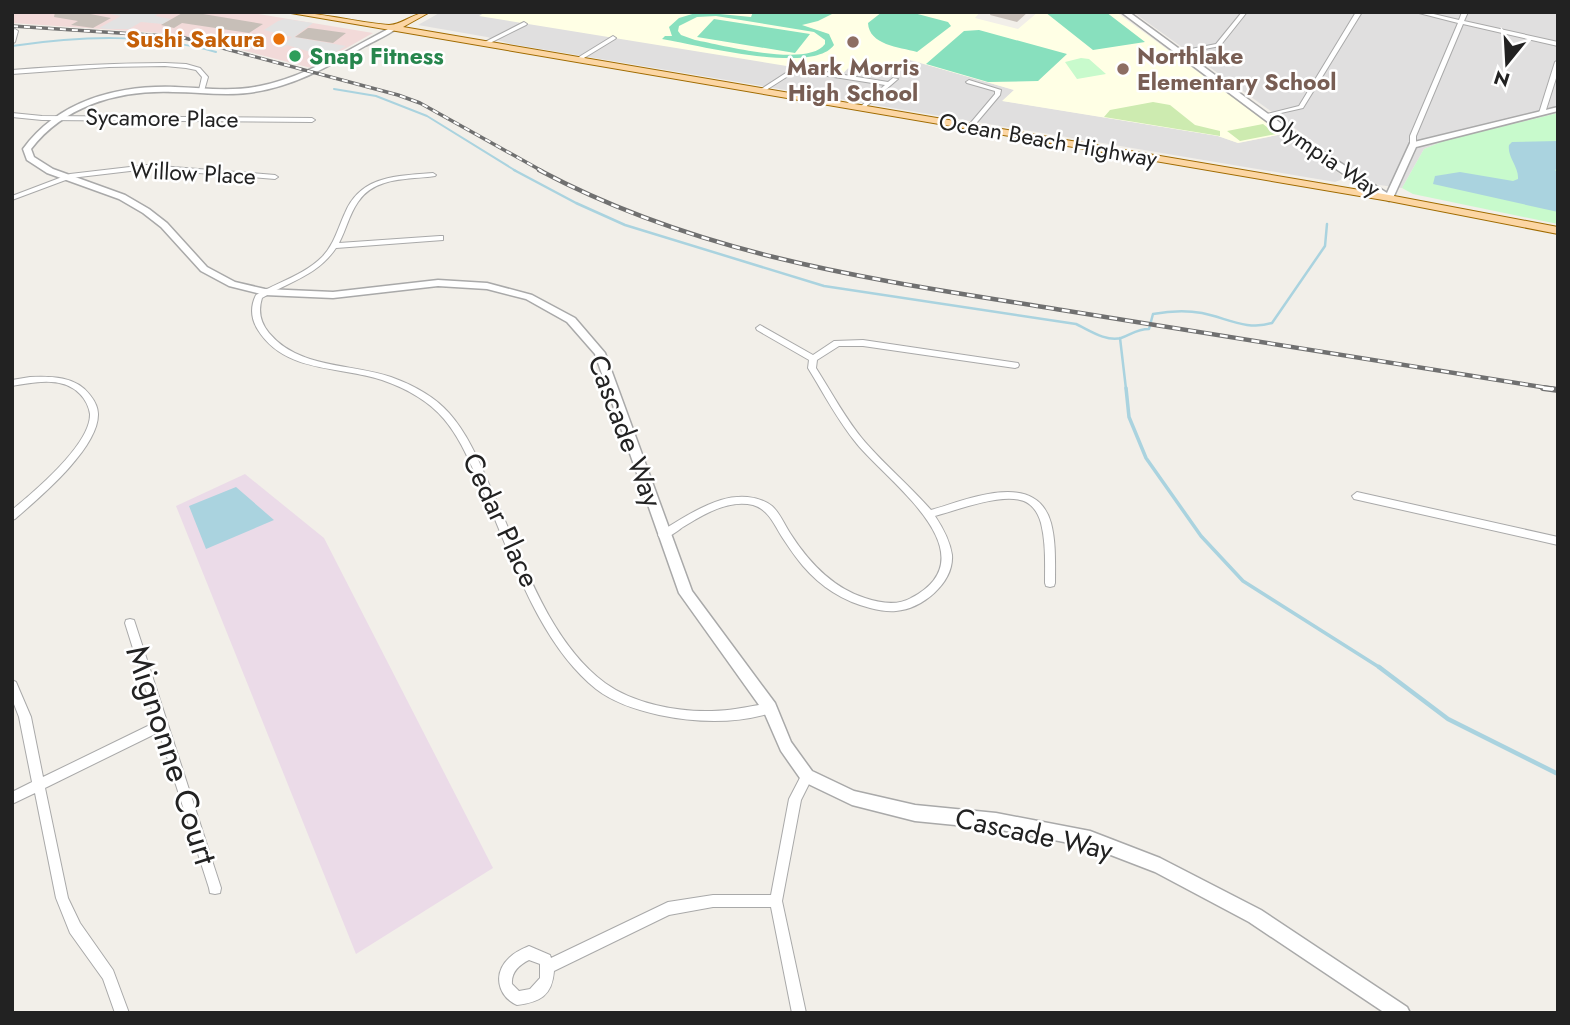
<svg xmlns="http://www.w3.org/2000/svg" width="1570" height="1025" font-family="Jost,sans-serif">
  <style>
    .residential { fill: #e0dfdf }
    .commercial { fill: #f2dad9 }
    .industrial { fill: #ebdbe8 }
    .education { fill: #ffffe5 }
    .grass { fill: #cdebb0 }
    .park { fill: #c8facc }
    .pitch { fill: #88e0be; fill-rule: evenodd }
    .parking { fill: #e2e2e2 }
    .water { fill: #aad3df }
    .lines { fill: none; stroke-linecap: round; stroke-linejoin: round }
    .stream-far3 { stroke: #aad3df; stroke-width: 2 }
    .stream-far2 { stroke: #aad3df; stroke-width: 2.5 }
    .stream-far1 { stroke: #aad3df; stroke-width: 3.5 }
    .stream { stroke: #aad3df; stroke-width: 4.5 }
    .building { fill: #c7bfb8 }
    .minor-casing { stroke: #a9a9a9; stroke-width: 2 }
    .tertiary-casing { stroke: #a9a9a9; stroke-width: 3 }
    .primary-casing { stroke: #a06b00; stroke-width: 2 }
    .minor { fill: #fff; fill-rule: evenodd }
    .tertiary { fill: #fff; fill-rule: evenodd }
    .primary { fill: #fcd6a4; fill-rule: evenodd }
    .rail-far2-casing { stroke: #707070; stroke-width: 3.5 }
    .rail-far1-casing { stroke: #707070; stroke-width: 4.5 }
    .rail-casing { stroke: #707070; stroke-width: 6 }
    .rail-far2 { stroke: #fff; stroke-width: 2; stroke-dasharray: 6; stroke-linecap: butt }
    .rail-far1 { stroke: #fff; stroke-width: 2.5; stroke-dasharray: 8; stroke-linecap: butt }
    .rail { stroke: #fff; stroke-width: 3.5; stroke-dasharray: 10; stroke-linecap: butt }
    .food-dot { fill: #e8710a; stroke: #fff; stroke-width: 2.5 }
    .education-dot { fill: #8d6e63; stroke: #fff; stroke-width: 2.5 }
    .leisure-dot { fill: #2e9e5b; stroke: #fff; stroke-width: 2.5 }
    .labels { text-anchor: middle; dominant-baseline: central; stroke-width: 5; stroke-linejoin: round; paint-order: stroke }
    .far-food-label { font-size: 23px; font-weight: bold; fill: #c56008; stroke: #fff; text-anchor: end }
    .far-leisure-label { font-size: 23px; font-weight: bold; fill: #27864d; stroke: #fff; text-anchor: start }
    .far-education-label { font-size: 23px; font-weight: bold; fill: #785e54; stroke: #fff; text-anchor: start }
    .far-street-label { font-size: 23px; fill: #222; stroke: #fff }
    .street-label { font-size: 28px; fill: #222; stroke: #fff }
    .near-street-label { font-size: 33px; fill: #222; stroke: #fff }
  </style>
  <rect width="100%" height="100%" fill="#f2efe9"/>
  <path class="residential" d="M441,12H486L481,15L890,75L910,60L1014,90L1003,101L1218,136L1238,143L1283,134L1340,174L1343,179L1335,182L511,44L487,37L418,25Z
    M1133,12H1558V113L1446,140L1424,149L1402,188L1379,185L1364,178Z"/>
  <path class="commercial" d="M12,12H246L373,33L311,68L195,38L161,33L12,23Z"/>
  <path class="industrial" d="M245,474L324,538L493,868L356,954L176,506Z"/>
  <path class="education" d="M486,12H980L975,18L1018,29L1038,12H1116L1283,134L1238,143L1218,136L1002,101L1014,90L910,60L890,75L848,68L842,75L479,16Z"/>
  <path class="grass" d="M1153,102L1170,105L1195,125L1220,131V136L1104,117L1110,110Z
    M1263,124L1276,134L1240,141L1227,131Z"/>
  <path class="park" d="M1081,58L1089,59L1106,74L1077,79L1065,62Z
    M1558,113V224L1413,194L1402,188L1424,149L1446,140Z"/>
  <path class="pitch" d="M699,12L751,17L753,12H836L818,21L802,25L829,34L834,45C813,75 697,45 662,39L665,36H672L669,27L679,18ZM716,16L814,32L825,40V44C808,68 722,45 695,40L681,35L678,31L679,26L697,17Z
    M882,12H910L948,22L951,26L917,52C899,47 869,45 868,23Z
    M1045,12H1106L1145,42L1093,50Z
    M714,19L810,34L795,53L697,37Z
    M979,30L1067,54L1038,81L988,82L926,64L964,31Z"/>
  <path class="parking" d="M100,12H160L155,16L171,19L163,24L141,22L129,29H107L99,28L121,16Z
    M285,19L313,23L294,37L346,46L327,57L287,45L282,48L280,46L292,37L264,30L278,21Z"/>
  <path class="water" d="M1558,141V168L1555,170L1558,173V212L1433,184L1435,176L1460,172L1513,181L1518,179C1519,167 1507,157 1509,145L1512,142Z
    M236,487L274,520L206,549L189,506Z"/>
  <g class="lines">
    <path class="stream-far3" d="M12,46C81,36 148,33 216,52
      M334,89L376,96L427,116L516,171"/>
    <path class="stream-far2" d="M514,170L576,203L625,225L824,286L1076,324C1089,330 1106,342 1121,338C1132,334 1137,329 1149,329L1153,314C1169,311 1186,310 1202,313C1227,318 1247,331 1272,323L1325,246L1327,224
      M1120,338L1126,389"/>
    <path class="stream-far1" d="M1126,388L1129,417L1146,458L1201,536L1243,581L1382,669"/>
    <path class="stream" d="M1379,667L1448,719L1558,774"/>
  </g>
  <path class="building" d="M55,12H80L111,18L93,28L86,27L71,25L78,21L54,17Z
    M184,12H191L263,24L249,33L182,23L174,28L161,25Z
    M991,12H1028L1017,22L990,15Z
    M308,28H310L346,33L333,43L295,37Z"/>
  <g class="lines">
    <g class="minor-casing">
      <path id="minor" d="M1242,12H1247L1220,46L1179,54L1176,52L1216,44Z
        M1356,12H1362L1303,108L1263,117V115L1299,106Z
        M1415,12H1425L1459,20L1462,12H1468L1464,21L1558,42V46L1463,24L1416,136V145L1413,147L1410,145V136L1458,23Z
        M524,22L527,24L526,25L486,45L481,44Z
        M15,29L18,31L15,42L12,44V31Z
        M613,36L616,38L615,39L579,61L574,60Z
        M1558,60V72L1545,113L1540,114L1539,113L1555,62Z
        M165,63L186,64L200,68L208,77L204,91L199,90L202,77L196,70L186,68L165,66L109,67L12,74V70C63,66 114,63 165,63Z
        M795,67L888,82L893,78L898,79L862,110L860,109V107L885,85L796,71L763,92L758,91Z
        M969,80L1001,90L1000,95L973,127L971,128L968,126L995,94V91L967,83L966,82Z
        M12,113L42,116L312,118L315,120L312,122L42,120L12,117Z
        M147,165L275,175L278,177L275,179L147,169L71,178L12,200V196L70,174Z
        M433,173L436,175L435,176C409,180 375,176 358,202C349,215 346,230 339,243L440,236H443V240L336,248C317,276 290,281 262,298C258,311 260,322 269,333C299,369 350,363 391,377C413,385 434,396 449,413C472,439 483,472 497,502C524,563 550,642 605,683C634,704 678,712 712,711C732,711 751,706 770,703L774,704L776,708L774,712C737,724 697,723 659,715C637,710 614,703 596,689C539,643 512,558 484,493C472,468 462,440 444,419C428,400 405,388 382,380C339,366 285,373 258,330C251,319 250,307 256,295C278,282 304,275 322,257C334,245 338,228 345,213C361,175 397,176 433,173Z
        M760,325L813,355L834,341L863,340L1018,363L1019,365L1018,367L1015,368L863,346H839L817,360L816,368C832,393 846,420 865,442C886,466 910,486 931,510C967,500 1036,469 1051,523C1056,542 1055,563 1055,583L1054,586L1050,587L1046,586L1045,583C1045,563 1046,543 1041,523C1038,512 1031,502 1020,500C999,494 957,510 935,516C943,528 950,541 952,555C954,583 922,609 896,611C888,612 878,610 870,608C843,601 821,587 803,566C796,558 790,549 784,540C775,527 770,510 753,505C728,499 703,515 683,527C676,532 668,539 660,538L658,535L660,532C679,520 699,507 721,500C737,495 758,495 772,506C780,513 784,524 790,533C808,561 831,587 865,598C880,603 897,606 911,598C993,555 887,481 857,444C838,421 824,394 808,368L809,360L757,330L756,328Z
        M30,377C51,376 76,376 90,395C94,400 98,407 98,414C99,448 39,498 15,519L12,520V510C34,492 91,444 90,414C89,407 85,399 80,394C63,376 34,382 12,386V380Z
        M1357,492L1558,537V545L1354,499L1352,496Z
        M130,619L134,620L135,623L221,888L220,893L215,894L210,893L209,888L159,732L45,788L68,898L80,923L113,970L129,1013H115L103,979L70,933L56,898L35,793L12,804V792L32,782L19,717L12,699V680L16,682L31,717L43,777L156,722L125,623L126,620Z
        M807,770L811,772L813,776L801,800L782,901L806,1013H792L771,907H713L669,915L554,971C552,996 540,1002 517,1005C497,996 493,973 509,958C515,952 522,949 529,946L550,955L551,958L668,902L713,895H771L789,799L803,772ZM529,960L540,964V978L530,989L519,991L512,984C511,972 519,965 529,960Z"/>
    </g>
    <g class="tertiary-casing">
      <path id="tertiary" d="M1121,12H1129L1290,130L1387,193L1410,143L1558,107V111L1416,147L1393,198L1389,201L1351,179L1284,134Z
        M392,27L397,28C388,35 376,40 365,46C328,67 290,88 247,93C223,96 198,92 173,92C119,90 65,105 31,149L34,157L53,169L125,195L149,209L167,223L207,267L235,282L265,289L333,292L438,280L487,283L532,295L575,318L605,353L692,591L775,703L791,742L812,771L854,791L915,805L996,813L1090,831L1160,858L1261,910L1407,1007L1410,1013H1385L1249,922L1155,872L1090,847L996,829L915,821L852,805L802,781L781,751L764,712L679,593L595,354L567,322L526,299L487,289L438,286L333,298L265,295L229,286L201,271L161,227L143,213L119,199L47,173L27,160L23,149C58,101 117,85 175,87C203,88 232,92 260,86C308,76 349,49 392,27Z"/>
    </g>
    <g class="primary-casing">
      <path id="primary" d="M285,12C320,12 354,22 389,25C402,25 414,12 430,12L403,27L1389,195L1558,227V234L1389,201Z"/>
    </g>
    <use href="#minor" class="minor"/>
    <use href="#tertiary" class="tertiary"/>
    <use href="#primary" class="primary"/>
    <g class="rail-far2-casing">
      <path id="rail-far2" d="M12,26L181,37L398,95L420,103L542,171"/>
    </g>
    <g class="rail-far1-casing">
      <path id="rail-far1" d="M539,170C706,259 884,281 1068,311C1230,337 1392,363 1554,389"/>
    </g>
    <g class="rail-casing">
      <path id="rail" d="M1543,388L1558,390"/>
    </g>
    <use href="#rail-far2" class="rail-far2"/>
    <use href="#rail-far1" class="rail-far1"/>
    <use href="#rail" class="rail"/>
  </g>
  <circle class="food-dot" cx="279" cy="39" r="7"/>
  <g class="education-dot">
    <circle cx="853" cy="42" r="7"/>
    <circle cx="1123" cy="69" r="7"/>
  </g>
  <circle class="leisure-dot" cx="295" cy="56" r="7"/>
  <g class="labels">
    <g class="far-food-label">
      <text x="265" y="39">Sushi Sakura</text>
    </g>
    <g class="far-leisure-label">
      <text x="309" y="56">Snap Fitness</text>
    </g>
    <g class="far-education-label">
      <text x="1137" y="56">Northlake<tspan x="1137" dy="26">Elementary School</tspan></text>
      <text x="853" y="67" text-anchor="middle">Mark Morris<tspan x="853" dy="26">High School</tspan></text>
    </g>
    <g class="far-street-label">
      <text transform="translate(162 118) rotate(1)">Sycamore Place</text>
      <text transform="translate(1048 140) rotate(10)">Ocean Beach Highway</text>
      <text transform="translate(1324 155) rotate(34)">Olympia Way</text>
      <text transform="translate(193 173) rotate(3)">Willow Place</text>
    </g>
    <g class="street-label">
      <text transform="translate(625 431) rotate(69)">Cascade Way</text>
      <text transform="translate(501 520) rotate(65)">Cedar Place</text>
      <text transform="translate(1034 834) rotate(12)">Cascade Way</text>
    </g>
    <g class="near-street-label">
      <text transform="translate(172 755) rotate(72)">Mignonne Court</text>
    </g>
  </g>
  <rect width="1570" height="1025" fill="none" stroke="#222222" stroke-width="28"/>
  <g transform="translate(1507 63) rotate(198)" stroke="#ffffff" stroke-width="5" paint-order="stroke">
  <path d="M0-5L12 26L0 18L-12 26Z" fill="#222222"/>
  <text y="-10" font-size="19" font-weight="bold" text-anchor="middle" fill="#222222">N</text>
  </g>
</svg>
